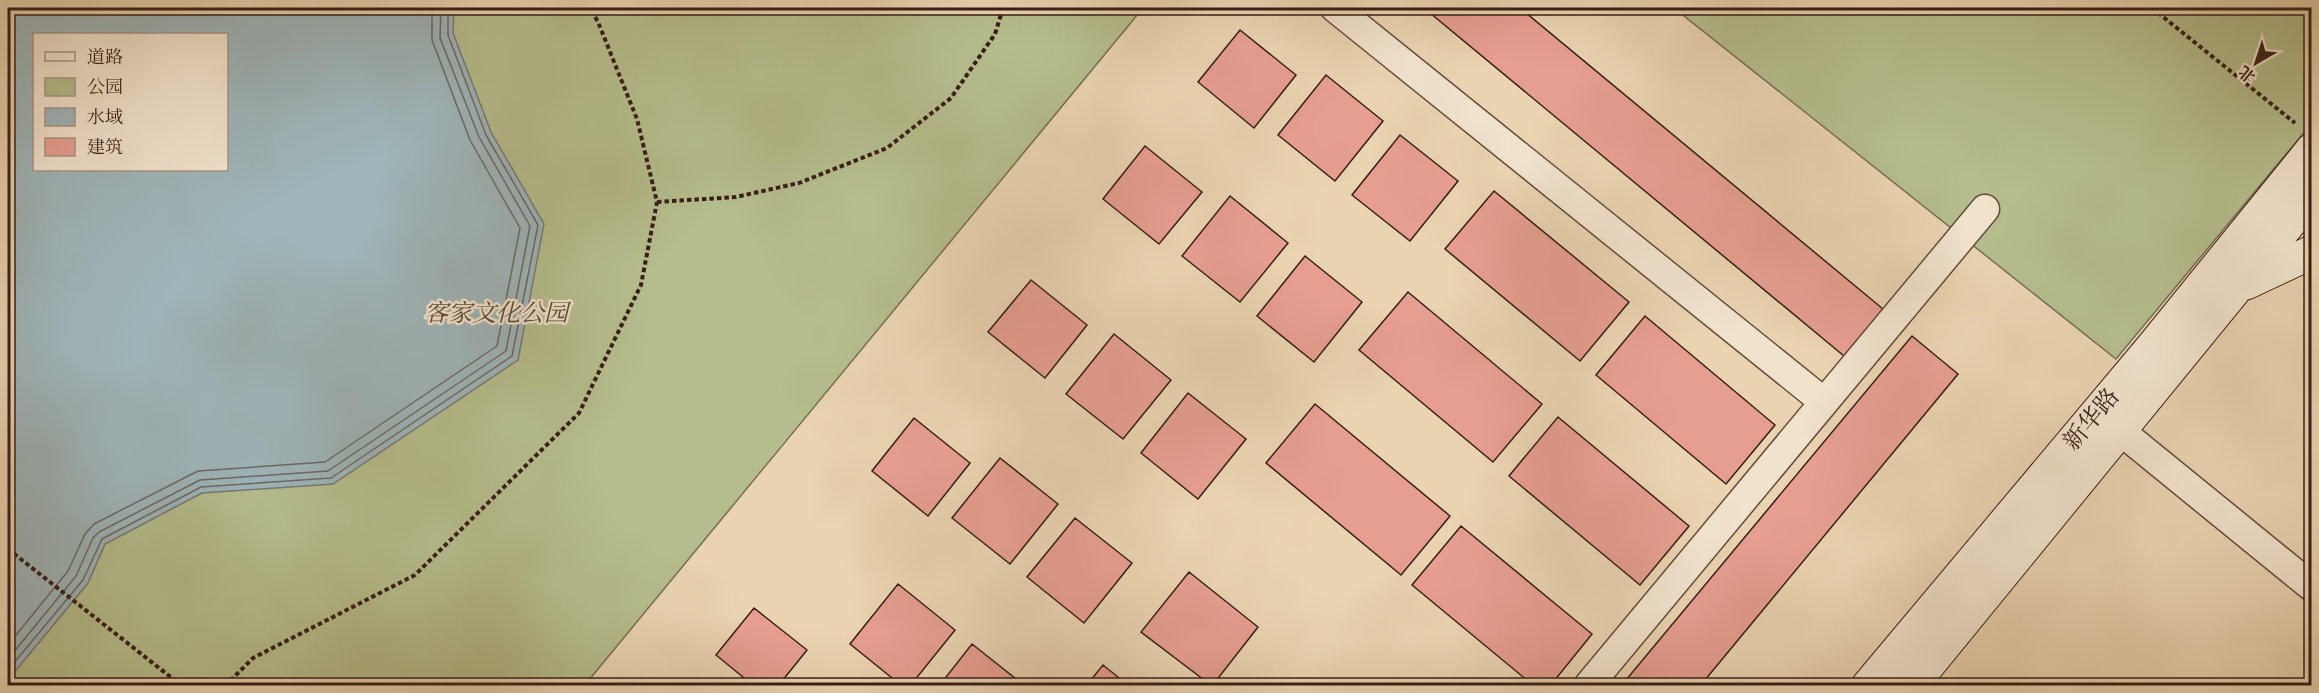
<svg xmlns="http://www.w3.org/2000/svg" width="2319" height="693" font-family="Alegreya,'Noto Serif SC',serif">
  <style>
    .green { fill: #b5bd8d; stroke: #766e51; stroke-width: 1.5; fill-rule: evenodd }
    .water { fill: #9eb4b8; stroke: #757877; stroke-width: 1.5; fill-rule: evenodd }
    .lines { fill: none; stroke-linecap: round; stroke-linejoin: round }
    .shore { stroke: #6a6966; stroke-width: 1.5 }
    .building { fill: #e69e91; stroke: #371e15; stroke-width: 1.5 }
    .street-casing { stroke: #644b3c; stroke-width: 31 }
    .secondary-casing { stroke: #371e15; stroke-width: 35 }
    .path { stroke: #371e15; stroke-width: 4; stroke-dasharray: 4.5 3; stroke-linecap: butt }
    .street { stroke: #f1e2cc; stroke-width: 28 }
    .secondary { stroke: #f1e2cc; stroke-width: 33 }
    .labels { text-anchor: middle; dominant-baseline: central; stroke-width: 5; stroke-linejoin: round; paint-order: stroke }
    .park-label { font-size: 24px; font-style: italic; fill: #564633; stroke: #f1e2cc }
    .street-label { font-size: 24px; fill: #371e15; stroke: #f1e2cc }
  </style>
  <rect width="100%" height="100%" fill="#ead3b1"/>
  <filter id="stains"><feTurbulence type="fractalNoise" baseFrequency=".00333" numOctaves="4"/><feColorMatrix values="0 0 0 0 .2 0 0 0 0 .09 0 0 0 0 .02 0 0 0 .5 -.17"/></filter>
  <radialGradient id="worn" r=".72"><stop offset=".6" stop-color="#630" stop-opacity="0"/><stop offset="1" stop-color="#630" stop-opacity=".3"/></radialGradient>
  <path class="green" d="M8,8H1143L584,686L8,685ZM34,34H226V170H34Z
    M1674,8H2311V124L2116,359Z"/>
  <path class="water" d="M8,8H454L453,33L491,132L544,224L518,360L333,484L202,493L105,544L88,583L8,680ZM34,34H226V170H34Z"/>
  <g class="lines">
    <path class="shore" d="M8,645L68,571L85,534L94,524L198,471L325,462L497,346L520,228L470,140L432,40V8
      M8,659L76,576L93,538L99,532L200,480L328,471L506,351L530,226L479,137L440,38L441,8
      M8,670L83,580L102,539L201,487L331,478L512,356L538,225L486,135L448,35V8"/>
  </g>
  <path class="building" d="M1424,8H1520L1883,309L1844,356Z
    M1240,30L1296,75L1254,128L1198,82Z
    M1326,75L1383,121L1335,181L1278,135Z
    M1400,135L1458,181L1410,241L1352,195Z
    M1145,146L1202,192L1159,244L1103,199Z
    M1494,191L1629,302L1580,361L1445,249Z
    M1230,196L1288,243L1240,302L1182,256Z
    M1305,256L1362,302L1314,362L1257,316Z
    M1031,280L1087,325L1045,378L988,332Z
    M1408,292L1542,404L1493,462L1359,350Z
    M1645,316L1775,425L1726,484L1596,375Z
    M1114,334L1171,380L1123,439L1066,394Z
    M1912,336L1958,374L1700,686H1621Z
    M1188,393L1246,439L1198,499L1141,453Z
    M1315,404L1450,516L1401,575L1266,463Z
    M1558,417L1689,526L1640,585L1509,476Z
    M914,418L970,463L928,516L872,471Z
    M1000,458L1058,504L1010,564L952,518Z
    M1075,518L1132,563L1084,623L1027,577Z
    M1461,526L1592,634L1550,686H1534L1412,585Z
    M1189,572L1258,627L1212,686L1141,632Z
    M898,584L955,630L910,686H902L850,644Z
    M754,608L807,650L778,686H754L716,655Z
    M972,644L1025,686H939Z
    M1103,665L1129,686H1086Z"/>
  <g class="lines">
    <g class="street-casing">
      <path id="street" d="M1335,8L1824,402
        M2102,416L2312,587
        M1588,686L1985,209"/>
    </g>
    <g class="secondary-casing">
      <path id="secondary" d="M2246,283L2312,252
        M1868,686L2154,345L2312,150
        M1911,686L2312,195"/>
    </g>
    <path class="path" d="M2152,8L2295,123
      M657,202L736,197L799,183L887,148L951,98L995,34L1003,8
      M8,549L182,686
      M225,686L253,658L415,575L579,413L641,285L657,202L637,119L598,22L590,8"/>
    <use href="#street" class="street"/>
    <use href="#secondary" class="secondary"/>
  </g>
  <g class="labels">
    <g class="park-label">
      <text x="496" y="313">客家文化公园</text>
    </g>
    <g class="street-label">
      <text transform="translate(2091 419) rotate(-50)">新华路</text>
    </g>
  </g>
  <rect width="2319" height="693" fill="none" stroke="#ead3b1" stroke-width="30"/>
  <rect x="9" y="9" width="2301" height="675" fill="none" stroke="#371e15" stroke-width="3"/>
  <rect x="15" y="15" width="2289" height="663" fill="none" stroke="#371e15" stroke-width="1.5"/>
  <rect x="33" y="33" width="195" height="138" fill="#f1e2cc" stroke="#a79483" stroke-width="1.5"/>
  <rect x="45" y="52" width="30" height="9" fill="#f1e2cc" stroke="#a79483" stroke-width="1.5"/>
  <text x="87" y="63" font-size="18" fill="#371e15">道路</text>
  <rect x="45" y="78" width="30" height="18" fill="#b5bd8d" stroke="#a79483" stroke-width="1.5"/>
  <text x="87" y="93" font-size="18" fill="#371e15">公园</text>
  <rect x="45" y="108" width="30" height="18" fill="#9eb4b8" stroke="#a79483" stroke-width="1.5"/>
  <text x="87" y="123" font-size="18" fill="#371e15">水域</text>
  <rect x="45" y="138" width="30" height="18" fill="#e69e91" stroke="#a79483" stroke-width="1.5"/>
  <text x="87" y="153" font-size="18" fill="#371e15">建筑</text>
  <g transform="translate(2256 63) rotate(219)" stroke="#f1e2cc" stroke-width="4.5" paint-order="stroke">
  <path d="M0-4.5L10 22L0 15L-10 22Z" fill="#371e15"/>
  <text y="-9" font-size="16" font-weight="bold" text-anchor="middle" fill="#371e15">北</text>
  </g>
  <rect width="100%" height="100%" filter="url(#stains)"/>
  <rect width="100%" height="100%" fill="url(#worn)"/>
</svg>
